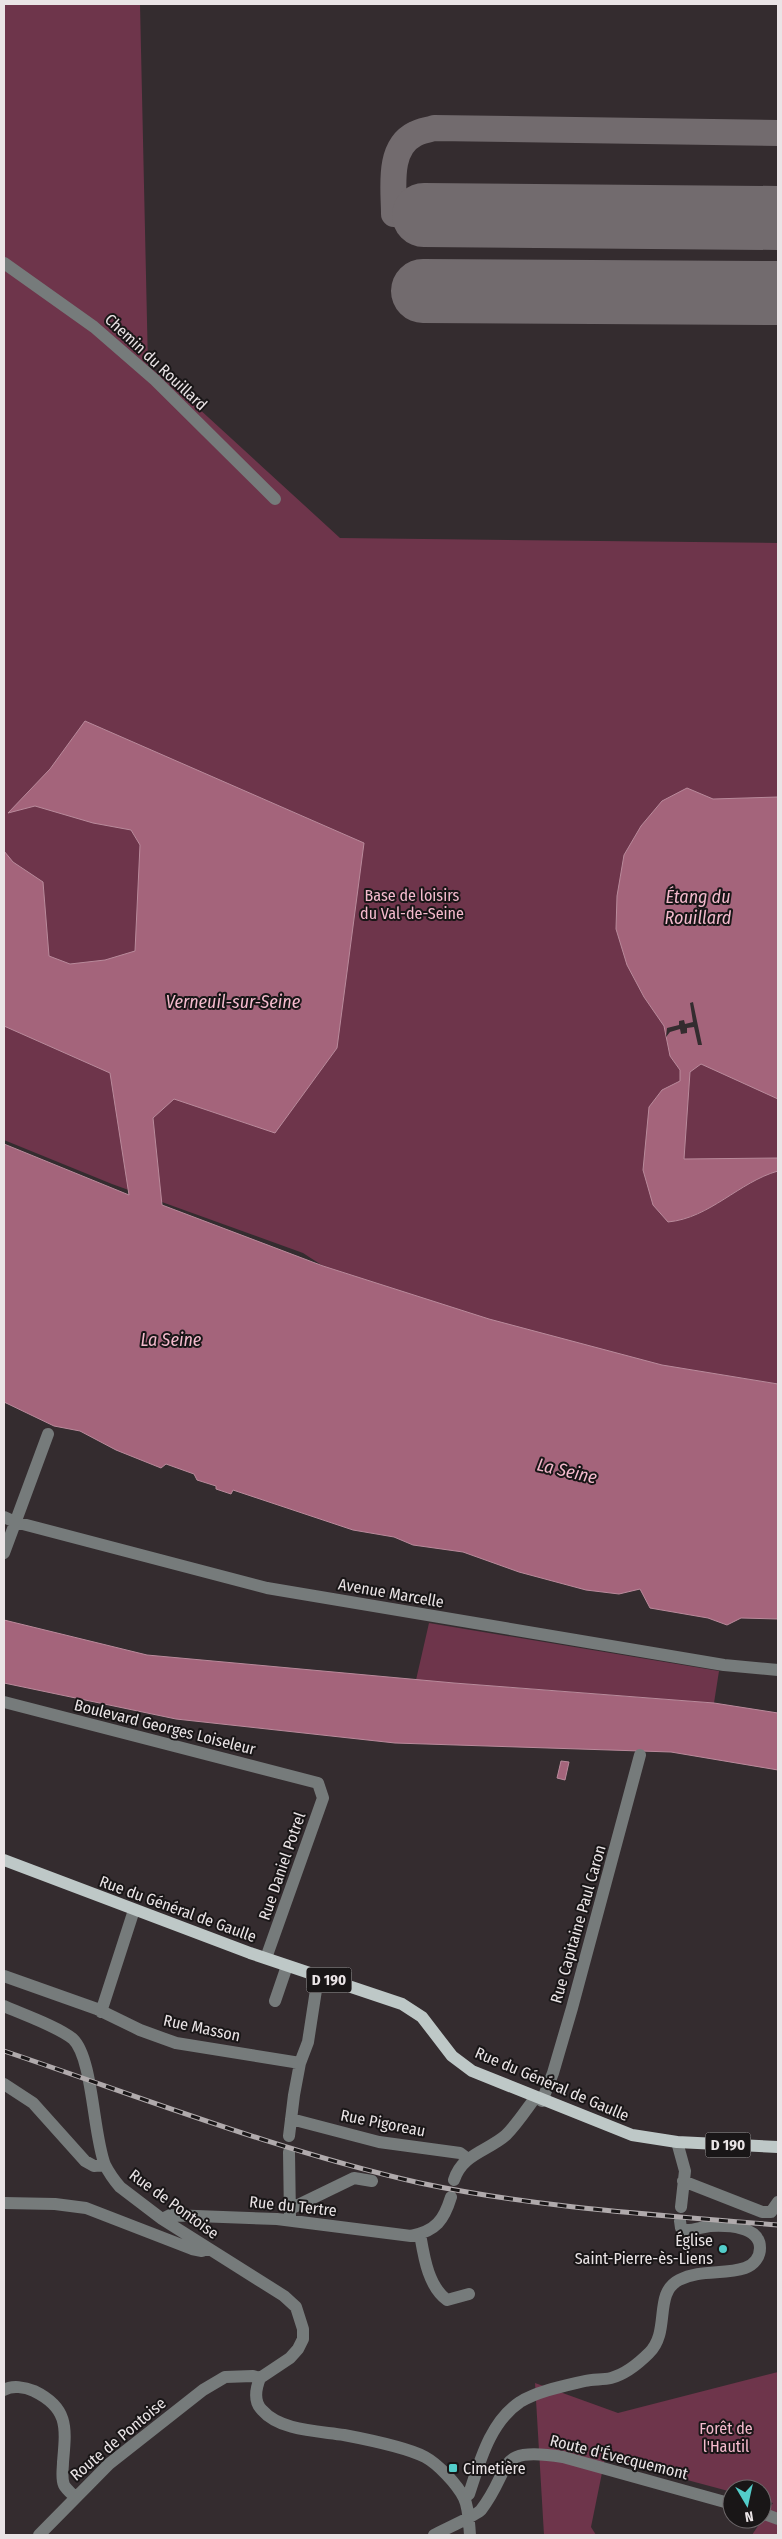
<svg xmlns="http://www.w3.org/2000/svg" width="782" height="2539" font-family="'Fira Sans Condensed',sans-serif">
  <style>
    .green { fill: #6e354b }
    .water { fill: #a4647b; stroke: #b98a9b }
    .pier { fill: #342c2f }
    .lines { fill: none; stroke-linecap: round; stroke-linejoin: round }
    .taxiway { stroke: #726b6e; stroke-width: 26 }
    .runway { stroke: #726b6e; stroke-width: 64 }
    .minor { stroke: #767b7b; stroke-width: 12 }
    .major { stroke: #bec8c7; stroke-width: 12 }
    .rail-casing { stroke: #b0aaac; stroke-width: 5 }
    .rail { stroke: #191617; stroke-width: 3; stroke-dasharray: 9; stroke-linecap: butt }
    .poi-dot { fill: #53cdca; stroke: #191617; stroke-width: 2 }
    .labels { text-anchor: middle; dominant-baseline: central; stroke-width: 4; stroke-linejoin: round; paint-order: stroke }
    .shield { fill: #191617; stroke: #aba6a8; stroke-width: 1 }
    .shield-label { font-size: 15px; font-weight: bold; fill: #eae4e6 }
    .street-label { font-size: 16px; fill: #eae4e6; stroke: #191617 }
    .park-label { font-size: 16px; fill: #f5bbce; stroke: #191617 }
    .poi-label { font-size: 16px; fill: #eae4e6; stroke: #191617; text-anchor: end }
    .water-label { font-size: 18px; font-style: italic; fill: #f4bacd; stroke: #191617 }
  </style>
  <rect width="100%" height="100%" fill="#342c2f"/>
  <path class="green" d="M4,4H140L148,366L173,385L340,538L778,543V1384L598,1356L323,1266L303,1253L112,1184L4,1140Z
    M429,1623L719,1671L714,1703L416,1680Z
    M778,2372V2535H752L773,2503L762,2500V2489H732V2492L605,2458L591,2527L596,2535H544L535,2383L618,2413Z"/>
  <path class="water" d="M85,721L364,843L337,1048L275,1133L174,1099L153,1118L162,1205L323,1266L489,1319L662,1365L778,1384V1619L741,1618L727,1625L708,1618L650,1608L640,1589L619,1594L586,1590L519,1572L463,1552L413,1545L394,1537L353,1530L233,1490L231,1494L216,1489V1486L197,1480L194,1474L166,1464L161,1468L116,1450L80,1431L54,1426L4,1402V1144L129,1195L110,1073L4,1026V851L13,862L43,882L49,956L70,964L105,960L135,951L140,845L131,830L93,823L35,806L8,813L50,769Z
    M687,788L713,799L778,797V1099L701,1064L690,1072L684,1159L778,1158V1171C739,1182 710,1218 668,1222L653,1205L643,1170L649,1107L662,1090L680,1081V1070L670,1056L664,1026L644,997L627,965L616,929L617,896L624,855L641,826L662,801Z
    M4,1620L147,1655L454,1683L714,1703L778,1713V1770L671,1752L395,1743L176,1719L4,1683Z
    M561,1761L569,1762L565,1780L557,1778Z"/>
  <path class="pier" d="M693,1002L702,1045H698L694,1027L687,1028V1033L681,1034L680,1029L670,1032L666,1037L667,1028L679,1025V1021L684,1020L685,1024L693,1022L690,1003Z"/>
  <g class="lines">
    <path class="taxiway" d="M424,215L394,214C394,189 387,148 415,134C420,131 428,130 434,128L778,133"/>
    <path class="runway" d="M424,215L778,218
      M423,291L778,293"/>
    <path class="minor" d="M4,263L94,327L155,380L275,499
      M4,1517L15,1522L267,1588L724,1665L778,1670
      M4,1553L48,1434
      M4,1702L318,1783L323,1798L266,1958
      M4,1976L97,2009L140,2030L176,2043L300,2063
      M275,2001L287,1966
      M4,2006C22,2014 59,2027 73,2039C93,2058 93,2135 105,2165C109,2173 114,2180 120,2187L162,2219L284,2296L296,2307L303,2329V2339L298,2349L290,2358L260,2378L253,2376L225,2377L203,2390L109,2464L39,2535
      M101,2012L134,1910
      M4,2084L33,2103L85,2161L94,2166L105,2165
      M542,2101L553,2073L572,2008L640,1755
      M291,2119L379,2142L460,2153L468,2159
      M289,2136L294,2095L300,2063L308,2042L318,1977
      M677,2142L685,2171L681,2207
      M289,2152L290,2217
      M454,2180C462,2154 488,2151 506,2135C517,2124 526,2110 535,2098
      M683,2181L762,2212H771L778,2202
      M4,2203L55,2204L86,2208L192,2249L202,2251L207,2249
      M290,2209L354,2178L372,2181
      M162,2219L170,2215L277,2219L411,2236C436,2231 444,2220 451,2197
      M420,2234C424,2257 428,2286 447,2300L469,2294
      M260,2378C256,2388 253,2401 262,2410C280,2431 319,2431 344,2435C365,2439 406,2447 425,2457C438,2464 457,2484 464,2498C469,2508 469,2524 470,2535
      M4,2390C12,2385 25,2387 34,2391C69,2408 66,2428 63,2462C63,2469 61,2478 64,2485C66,2489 72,2494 75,2497
      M464,2498L469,2494C480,2461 490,2422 520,2402C538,2391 564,2386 585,2381C593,2379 603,2380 611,2378C626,2374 638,2364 649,2353C671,2332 653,2293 679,2280C700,2269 724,2275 745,2268C754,2265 760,2257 760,2248C760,2226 727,2225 710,2226C701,2227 693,2231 684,2230L681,2228L680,2221
      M762,2513L778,2519
      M434,2535C443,2530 477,2515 481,2510C514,2467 493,2446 563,2457L732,2504"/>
    <path class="major" d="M4,1860L250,1953L402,2004L422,2017L452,2056L472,2071L632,2135L677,2142L778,2147"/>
    <g class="rail-casing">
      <path id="rail" d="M4,2051C141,2097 278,2151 420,2183C538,2208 659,2215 778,2225"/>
    </g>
    <use href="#rail" class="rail"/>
  </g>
  <g class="poi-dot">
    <circle cx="723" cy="2249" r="5"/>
    <rect x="448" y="2463" width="10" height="10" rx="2.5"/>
  </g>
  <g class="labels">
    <g class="shield">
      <rect x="306.5" y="1967.5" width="45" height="25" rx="4"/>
      <rect x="705.5" y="2132.5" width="45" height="25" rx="4"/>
    </g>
    <g class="shield-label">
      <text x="329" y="1980">D 190</text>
      <text x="728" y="2145">D 190</text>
    </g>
    <g class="street-label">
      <text transform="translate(156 362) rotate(43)">Chemin du Rouillard</text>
      <text transform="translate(391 1593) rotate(10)">Avenue Marcelle</text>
      <text transform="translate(165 1727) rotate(14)">Boulevard Georges Loiseleur</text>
      <text transform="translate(282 1866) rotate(-71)">Rue Daniel Potrel</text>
      <text transform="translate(178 1909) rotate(20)">Rue du Général de Gaulle</text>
      <text transform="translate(578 1924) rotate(-74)">Rue Capitaine Paul Caron</text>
      <text transform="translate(202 2028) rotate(12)">Rue Masson</text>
      <text transform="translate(552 2084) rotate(23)">Rue du Général de Gaulle</text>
      <text transform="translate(383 2123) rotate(11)">Rue Pigoreau</text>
      <text transform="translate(174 2204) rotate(36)">Rue de Pontoise</text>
      <text transform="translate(293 2206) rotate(6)">Rue du Tertre</text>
      <text transform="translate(118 2439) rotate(-40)">Route de Pontoise</text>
      <text transform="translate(619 2457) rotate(14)">Route d'Évecquemont</text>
    </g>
    <g class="park-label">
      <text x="412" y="895">Base de loisirs<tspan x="412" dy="18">du Val-de-Seine</tspan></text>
      <text x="726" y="2428">Forêt de<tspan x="726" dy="18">l'Hautil</tspan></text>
    </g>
    <g class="poi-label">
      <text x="713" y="2240">Église<tspan x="713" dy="18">Saint-Pierre-ès-Liens</tspan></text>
      <text x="463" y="2468" text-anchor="start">Cimetière</text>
    </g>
    <g class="water-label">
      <text x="698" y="897">Étang du<tspan x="698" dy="21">Rouillard</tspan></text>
      <text x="233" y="1002">Verneuil-sur-Seine</text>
      <text x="171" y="1340">La Seine</text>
      <text transform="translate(567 1471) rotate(13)">La Seine</text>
    </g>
  </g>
  <rect width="782" height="2539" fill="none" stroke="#eae4e6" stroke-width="10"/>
  <g transform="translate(747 2504) rotate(171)"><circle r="24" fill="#191617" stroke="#6d686a"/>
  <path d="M0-4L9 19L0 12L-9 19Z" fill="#53cdca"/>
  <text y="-8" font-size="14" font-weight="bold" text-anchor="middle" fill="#eae4e6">N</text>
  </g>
</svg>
